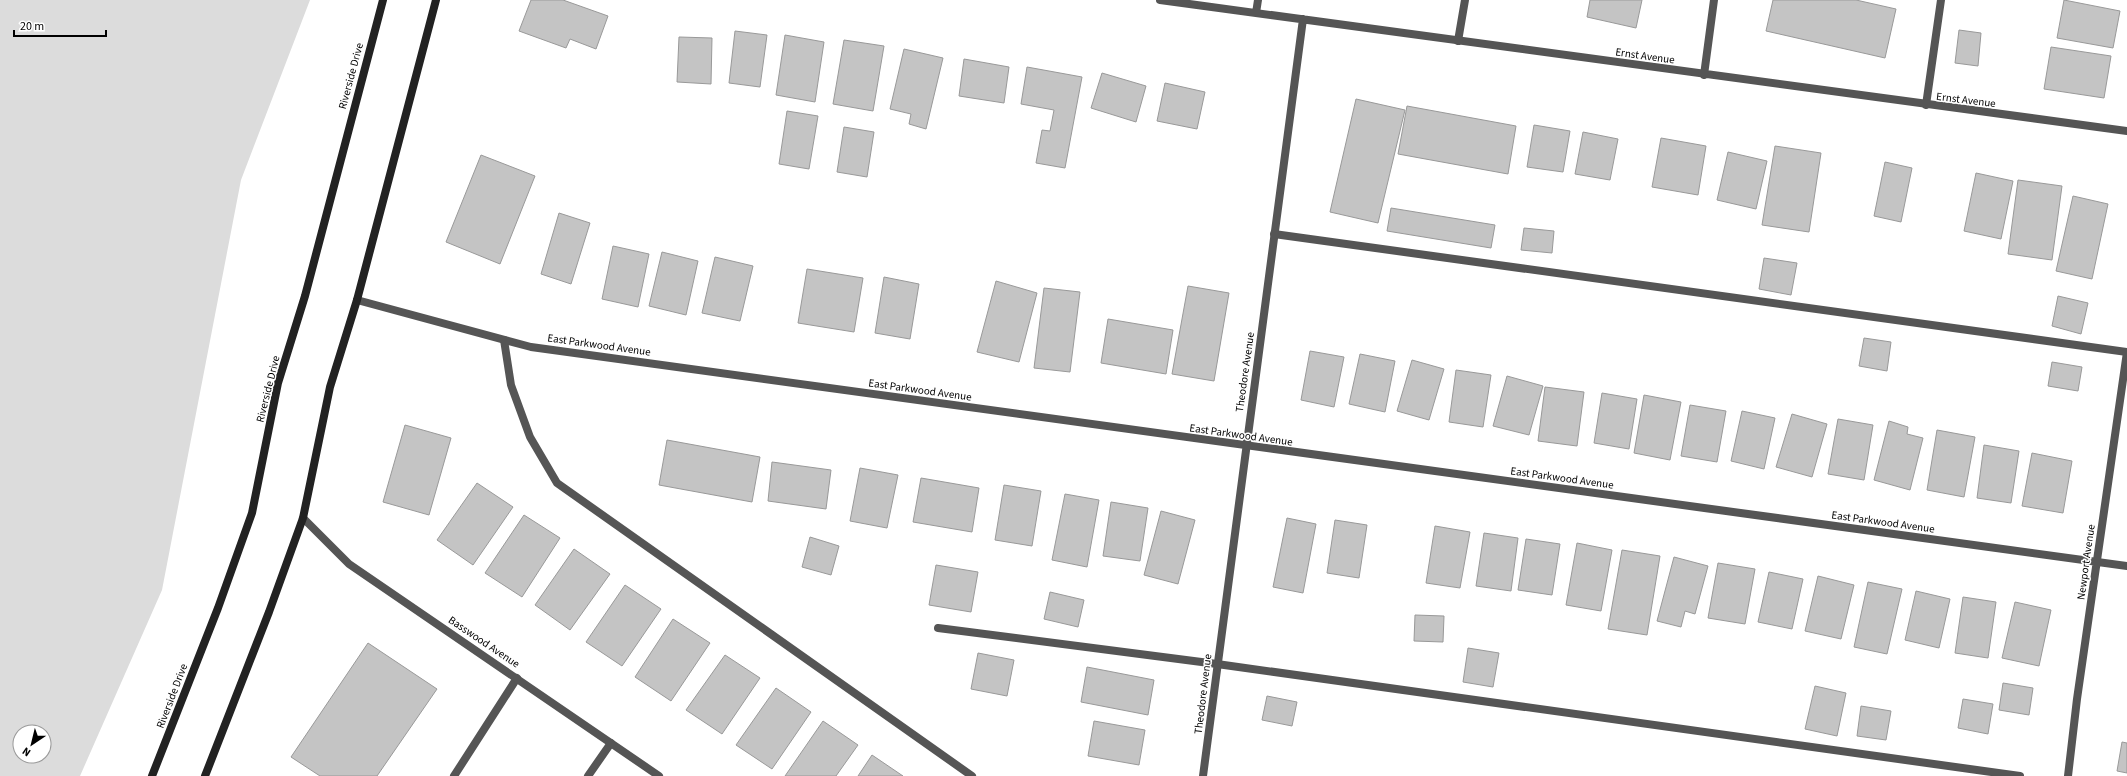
<svg xmlns="http://www.w3.org/2000/svg" width="2127" height="776" font-family="'Source Sans 3',sans-serif">
  <style>
    .green { fill: #dcdcdc; fill-rule: evenodd }
    .building { fill: #c4c4c4; stroke: #999 }
    .lines { fill: none; stroke-linecap: round; stroke-linejoin: round }
    .service { stroke: #555; stroke-width: 8 }
    .minor { stroke: #555; stroke-width: 8 }
    .secondary { stroke: #222; stroke-width: 8 }
    .labels { text-anchor: middle; dominant-baseline: central; stroke-width: 3; stroke-linejoin: round; paint-order: stroke }
    .street-label { font-size: 11px; fill: #000; stroke: #fff }
  </style>
  <rect width="100%" height="100%" fill="#fff"/>
  <path class="green" d="M0,0H310L241,180L162,590L80,776H0ZM20,732H44V756H20Z"/>
  <path class="building" d="M531,0H563L608,16L596,49L570,39L566,48L519,31Z
    M1590,0H1642L1636,28L1587,17Z
    M1773,0H1856L1896,9L1885,58L1766,31Z
    M2064,0L2120,11L2113,48L2057,38Z
    M1959,30L1981,33L1978,66L1955,63Z
    M735,31L767,35L760,87L729,83Z
    M785,35L824,42L815,102L776,95Z
    M679,37L712,38L711,84L677,82Z
    M844,40L884,46L873,111L833,104Z
    M2051,47L2111,56L2104,98L2044,89Z
    M904,49L943,58L926,129L909,124L911,114L890,109Z
    M964,59L1009,67L1004,103L959,96Z
    M1027,67L1082,77L1065,168L1036,163L1042,130L1050,131L1054,110L1021,104Z
    M1102,73L1146,86L1136,122L1091,108Z
    M1165,83L1205,92L1197,129L1157,121Z
    M1356,99L1405,110L1378,223L1330,212Z
    M1407,106L1516,126L1508,174L1398,154Z
    M787,111L818,116L809,169L779,164Z
    M1534,125L1570,131L1563,172L1527,167Z
    M844,127L874,132L867,177L837,172Z
    M1583,132L1618,139L1610,180L1575,174Z
    M1661,138L1706,146L1698,195L1652,187Z
    M1775,146L1821,153L1809,232L1762,225Z
    M1728,152L1767,161L1756,209L1717,200Z
    M481,155L535,176L500,264L446,242Z
    M1885,162L1912,168L1901,222L1874,216Z
    M1976,173L2013,181L2001,239L1964,231Z
    M2018,180L2062,186L2052,260L2008,254Z
    M2073,196L2108,204L2092,279L2056,271Z
    M1391,208L1495,225L1491,248L1387,231Z
    M559,213L590,223L571,284L541,274Z
    M1524,228L1554,231L1552,253L1521,250Z
    M613,246L649,254L638,307L602,299Z
    M662,252L698,261L686,315L649,306Z
    M715,257L753,266L740,321L702,313Z
    M1764,258L1797,263L1791,295L1759,289Z
    M807,269L863,278L854,332L798,323Z
    M884,277L919,284L910,339L875,333Z
    M996,281L1037,293L1019,362L977,352Z
    M1188,286L1229,293L1214,381L1172,374Z
    M1044,288L1080,292L1070,372L1034,368Z
    M2058,296L2088,303L2081,334L2052,326Z
    M1108,319L1173,330L1166,374L1101,363Z
    M1864,338L1891,342L1887,371L1859,366Z
    M1310,351L1344,357L1334,407L1301,400Z
    M1360,354L1395,361L1385,412L1349,404Z
    M1412,360L1444,369L1429,420L1397,411Z
    M2052,362L2082,367L2078,391L2048,386Z
    M1456,370L1491,375L1483,427L1449,422Z
    M1507,376L1543,386L1529,435L1493,426Z
    M1545,387L1584,392L1577,446L1538,441Z
    M1602,393L1637,399L1629,449L1594,443Z
    M1644,395L1681,402L1670,460L1634,453Z
    M1690,405L1726,411L1717,462L1681,456Z
    M1742,411L1775,418L1764,469L1731,461Z
    M1792,414L1827,424L1812,477L1776,467Z
    M1838,419L1873,425L1864,480L1828,474Z
    M1889,421L1908,427L1907,434L1923,438L1910,490L1874,480Z
    M405,425L451,438L429,515L383,502Z
    M1937,430L1975,437L1964,497L1927,490Z
    M667,440L760,457L752,502L659,485Z
    M1984,445L2019,451L2011,503L1977,498Z
    M2032,453L2072,461L2063,513L2022,506Z
    M772,462L831,470L826,509L768,501Z
    M860,468L898,475L887,528L850,521Z
    M921,478L979,488L972,532L913,522Z
    M477,483L513,507L473,565L437,540Z
    M1004,485L1041,491L1032,546L995,540Z
    M1065,494L1099,500L1087,567L1052,560Z
    M1111,502L1148,508L1140,561L1103,556Z
    M1161,511L1195,520L1178,584L1144,575Z
    M524,515L560,538L522,597L485,573Z
    M1287,518L1316,524L1303,593L1273,587Z
    M1335,520L1367,525L1359,578L1327,573Z
    M1435,526L1470,532L1460,588L1426,583Z
    M1484,533L1518,538L1511,591L1476,586Z
    M810,537L839,546L831,575L802,567Z
    M1526,539L1560,544L1552,595L1518,590Z
    M1577,543L1612,550L1601,611L1566,605Z
    M574,549L610,574L570,630L535,605Z
    M1622,550L1660,556L1647,635L1608,629Z
    M1674,557L1708,566L1695,614L1685,611L1681,627L1657,621Z
    M1718,563L1755,569L1745,624L1708,618Z
    M936,565L978,572L971,612L929,605Z
    M1769,572L1803,579L1792,629L1758,622Z
    M1818,576L1854,585L1841,639L1805,631Z
    M1868,582L1902,589L1887,654L1854,647Z
    M625,585L661,609L622,666L586,642Z
    M1916,591L1950,599L1939,648L1905,640Z
    M1050,592L1084,600L1078,627L1044,619Z
    M1963,597L1996,602L1988,658L1955,653Z
    M2015,602L2051,610L2039,666L2002,658Z
    M1415,615L1444,616L1443,642L1414,641Z
    M673,619L710,643L671,701L635,677Z
    M368,643L437,689L377,776H320L291,757Z
    M1468,648L1499,653L1493,687L1463,682Z
    M978,653L1014,660L1007,696L971,689Z
    M725,655L760,678L722,734L686,710Z
    M1087,667L1154,680L1148,715L1081,702Z
    M2003,683L2033,688L2029,715L1999,710Z
    M1815,686L1846,693L1837,736L1805,729Z
    M776,688L811,712L772,769L736,745Z
    M1267,696L1297,702L1292,726L1262,720Z
    M1963,699L1993,704L1988,734L1958,728Z
    M1861,706L1891,711L1886,740L1857,736Z
    M823,721L858,745L836,776H785Z
    M1094,721L1145,730L1139,765L1088,756Z
    M2122,742L2127,743V773L2117,771Z
    M872,755L903,776H858Z"/>
  <g class="lines">
    <path class="service" d="M1458,41L1465,0
      M1926,105L1941,0
      M1274,234L2127,352
      M504,340L511,385L530,437L557,483L972,776
      M938,628L1217,664L2020,776
      M454,776L517,678
      M588,776L611,743"/>
    <path class="minor" d="M1160,0L2127,131
      M1256,13L1258,0
      M1704,75L1714,0
      M357,300L531,347L2127,566
      M303,518L349,564L659,776
      M1203,776L1303,19
      M2068,776L2077,699L2127,352"/>
    <path class="secondary" d="M152,776L218,608L252,513L278,383L305,296L383,0
      M205,776L269,612L303,518L330,387L357,300L436,0"/>
  </g>
  <g class="labels">
    <g class="street-label">
      <text transform="translate(1645 56) rotate(8)">Ernst Avenue</text>
      <text transform="translate(351 76) rotate(-75)">Riverside Drive</text>
      <text transform="translate(1966 100) rotate(7)">Ernst Avenue</text>
      <text transform="translate(599 345) rotate(8)">East Parkwood Avenue</text>
      <text transform="translate(1245 372) rotate(-82)">Theodore Avenue</text>
      <text transform="translate(268 389) rotate(-76)">Riverside Drive</text>
      <text transform="translate(920 390) rotate(8)">East Parkwood Avenue</text>
      <text transform="translate(1241 435) rotate(8)">East Parkwood Avenue</text>
      <text transform="translate(1562 478) rotate(8)">East Parkwood Avenue</text>
      <text transform="translate(1883 522) rotate(8)">East Parkwood Avenue</text>
      <text transform="translate(2086 562) rotate(-82)">Newport Avenue</text>
      <text transform="translate(484 642) rotate(34)">Basswood Avenue</text>
      <text transform="translate(1203 694) rotate(-83)">Theodore Avenue</text>
      <text transform="translate(172 696) rotate(-69)">Riverside Drive</text>
    </g>
  </g>
  <g transform="translate(32 744) rotate(215)"><circle r="19" fill="#ffffff" stroke="#999999"/>
  <path d="M0-3L7 15L0 10L-7 15Z" fill="#000000"/>
  <text y="-6" font-size="11" font-weight="bold" text-anchor="middle" fill="#000000">N</text>
  </g>
  <path d="M14 30v6h92v-6" fill="none" stroke="#000000" stroke-width="2"/>
  <text x="20" y="30" font-size="12" fill="#000000" stroke="#ffffff" stroke-width="3" paint-order="stroke">20 m</text>
</svg>
